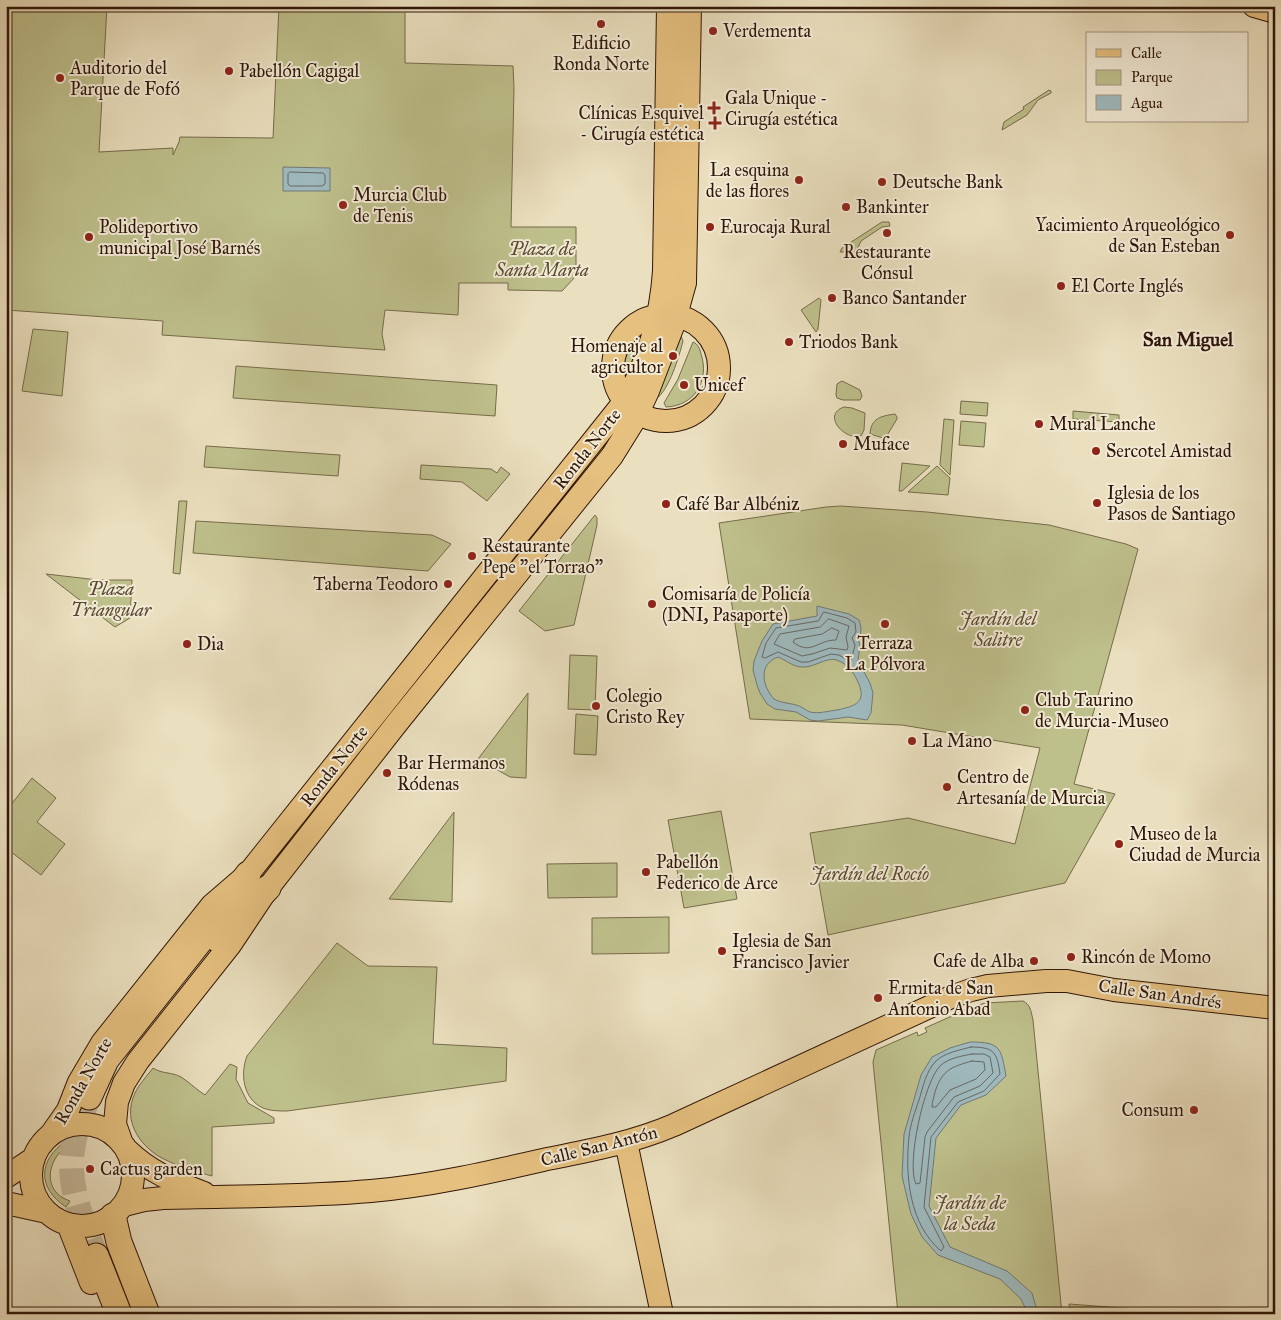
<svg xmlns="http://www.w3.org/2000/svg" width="1281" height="1320" font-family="'IM FELL Great Primer',serif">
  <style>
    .green { fill: #bec08c; stroke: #776b4a }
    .water { fill: #9eb9bd; stroke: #727875; fill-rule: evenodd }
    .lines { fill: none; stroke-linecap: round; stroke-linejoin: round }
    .shore { stroke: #676862; stroke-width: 1 }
    .highway-tunnel { stroke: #c5b79a; stroke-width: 25; stroke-dasharray: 25 12; stroke-linecap: butt }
    .major-casing { stroke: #301608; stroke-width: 24 }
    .highway-casing { stroke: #301608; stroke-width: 27 }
    .major { stroke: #e5c07f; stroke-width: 22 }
    .highway { stroke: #e5c07f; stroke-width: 25 }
    .poi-dot { fill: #8f2418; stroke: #f1ead5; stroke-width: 2 }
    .labels { text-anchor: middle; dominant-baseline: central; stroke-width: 4; stroke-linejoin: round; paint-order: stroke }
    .poi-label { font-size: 18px; fill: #301608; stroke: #f1ead5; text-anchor: start }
    .park-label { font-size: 18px; font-style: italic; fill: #5b4930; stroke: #f1ead5 }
    .street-label { font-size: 18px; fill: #301608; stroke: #f1ead5 }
    .neighbourhood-label { font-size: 19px; font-weight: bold; fill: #301608; stroke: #f1ead5 }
  </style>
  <rect width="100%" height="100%" fill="#eadfbe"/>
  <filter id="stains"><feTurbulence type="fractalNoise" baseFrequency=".004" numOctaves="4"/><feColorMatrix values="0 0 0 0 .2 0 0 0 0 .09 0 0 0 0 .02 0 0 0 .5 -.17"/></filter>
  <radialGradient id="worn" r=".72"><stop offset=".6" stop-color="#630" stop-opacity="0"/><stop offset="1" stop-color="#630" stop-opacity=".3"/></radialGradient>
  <path class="green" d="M6,6H107L99,152L173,148V155L179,142L180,137L273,138L279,6H405V63L513,66L514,88L511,227H576V276L562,291L508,290V283H459L458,315L385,310L382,334L385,350L162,335L163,321L6,310Z
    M1049,90L1051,91V93L1038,100L1027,115L1002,130L1004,122L1024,109L1023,107Z
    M882,222H889L890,226L882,227L861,241L856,252H840L842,248Z
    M819,298L821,300L818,329L816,332L801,310Z
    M33,329L68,332L62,396L22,391Z
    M642,330L639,344L626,377L624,378C619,361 625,338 642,330Z
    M681,336L683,341C679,357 669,390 656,399Z
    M693,342C698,344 700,349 701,354C710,381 694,406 666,407L664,403L678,379Z
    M236,366L497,385L495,416L233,398Z
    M842,381L860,390L862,396L860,400H843L837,398L836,395L837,384Z
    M961,401L988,403L987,416L960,414Z
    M844,407L852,408L865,413L864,430L861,436C845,441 821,415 844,407Z
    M1073,411L1119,415V422L1073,419Z
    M895,414L897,417V419L886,437L883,438L870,434C871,418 881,416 895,414Z
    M944,419L954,420L950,475L940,465Z
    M961,421L986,423L984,447L959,445Z
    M206,446L340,455L338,476L204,467Z
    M902,463L930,466L902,491H899Z
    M421,465L491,469L497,473L501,467L510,474L487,501L462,482L420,479Z
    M937,466L950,478L948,495L908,492Z
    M179,501H187L180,574L173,573Z
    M841,506L927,512L1049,525L1126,544L1138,549L1074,784L1115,794L1065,883L828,935L810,833L908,818L1015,844L1040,748L902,725L750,719L719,523L826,507Z
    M595,515L597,518V525L574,625L545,631L519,611Z
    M196,521L432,535L451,544L428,571L193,553Z
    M46,574L98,580H132L130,618L115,627Z
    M570,655L597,656L595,710L568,709Z
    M528,693L526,778L510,777L478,759Z
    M576,714L598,716L596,755L574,754Z
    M32,778L56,798L37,822L65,844L41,875L6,848V811Z
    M721,811L737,899L684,908L668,820Z
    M454,812L452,902L389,899Z
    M617,863V897L548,898L547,864Z
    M669,917V953L592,954V918Z
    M337,943L368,966L437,967L433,1044L507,1048L506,1081L287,1111C279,1111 271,1111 263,1108C243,1099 240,1074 247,1056Z
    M1023,1001C1031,1005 1031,1012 1033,1020L1062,1314H898L873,1062L876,1050L917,1032L918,1036L927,1032L925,1028L972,1007L985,1003Z
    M230,1064L237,1067L236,1079L248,1103L274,1118V1123L212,1127V1176C198,1172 182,1168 168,1161C142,1150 121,1122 135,1093C139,1084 147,1076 153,1068C162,1074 172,1072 181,1077C189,1082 197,1090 205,1095Z
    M66,1141L68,1145C46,1160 42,1192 70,1201L66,1207C37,1188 38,1160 66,1141Z
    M1069,1304L1203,1314H1070Z"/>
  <path class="water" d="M283,167L330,168V191H283Z
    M817,606L849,614L859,620C861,627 863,633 857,638L860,644L858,661L870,683L873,693L871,713L867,720L848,717L818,721L810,720L796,712L775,709L767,704L760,693L757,685L753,670L754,661L762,641L773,624L817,616ZM778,657C786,660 793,667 802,667C815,668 828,655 839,661C847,664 854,673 857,680C868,702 856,706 837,710C829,711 818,714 810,712C805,710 801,706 796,705C789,703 781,703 774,699C762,686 758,664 778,657Z
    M970,1042C1001,1042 1001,1048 1006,1076L986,1095L961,1105L936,1138L929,1206L950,1247L1007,1271L1032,1293L1038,1314H1028L1021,1299L1000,1279L938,1255L922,1237L911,1214L902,1176L904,1134L921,1075L932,1057L950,1048Z"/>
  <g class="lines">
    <path class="shore" d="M290,172L323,173L325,175V184L322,186H290L288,184V174Z
      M824,612L847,618L855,623L856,632L852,638L855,645L851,661H849L839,655L831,654L808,662H801L778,652L765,658L762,657L766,643L776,628L818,621Z
      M829,619L849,626L846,637L848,647L847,650L830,648L812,654L802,656L774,644L780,634L820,627Z
      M832,628L839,631L836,640C817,640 811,656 793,642L795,639L822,634Z
      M971,1047C994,1047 997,1052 1000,1074L984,1091L958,1102L931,1137L924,1207L944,1247L941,1251C909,1224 905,1175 909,1137C910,1125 915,1112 919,1100C923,1087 926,1071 936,1061C944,1053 960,1050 971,1047Z
      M972,1054H984L990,1057L993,1073L980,1086L954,1097L927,1132L925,1137L920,1183L916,1184C906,1165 924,1082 940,1066C948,1058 962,1056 972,1054Z
      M972,1061L984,1062L985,1070L976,1079L950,1090L936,1107H932C932,1102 934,1097 935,1092C942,1070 951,1067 972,1061Z"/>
    <path class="highway-tunnel" d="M89,1097C83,1111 77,1126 74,1141C65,1182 82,1219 96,1256"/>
    <g class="major-casing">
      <path id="major" d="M1254,6L1275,12
        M613 368a53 53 0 1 1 106 0a53 53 0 1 1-106 0Z
        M31 1175a51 51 0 1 1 102 0a51 51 0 1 1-102 0Z
        M52,1133L68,1110L79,1082L102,1043L212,905L248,874L628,397C649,358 661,315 664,271L668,6
        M121,1141L115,1124L117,1102L124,1083L138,1061L230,945L268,888L397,723L612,456L635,419L648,391L673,326L685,283L690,6
        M626,1142L662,1314
        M127,1150C151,1173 173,1181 204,1193
        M6,1177L34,1158
        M6,1203L47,1212
        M124,1205L144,1200L163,1198C232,1196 302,1197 371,1191C429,1186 486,1173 543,1160C588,1151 632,1143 674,1125L951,997L971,990L988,986L1046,981H1067L1114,990L1275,1008
        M68,1224L91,1283"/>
    </g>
    <g class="highway-casing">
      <path id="highway" d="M217,939L268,888
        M89,1097L106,1060L204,936L248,874
        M113,1216L119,1242L147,1314
        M96,1256L119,1314"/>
    </g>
    <use href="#major" class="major"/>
    <use href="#highway" class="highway"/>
  </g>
  <g class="poi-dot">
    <circle cx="601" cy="24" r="5"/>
    <circle cx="713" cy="31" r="5"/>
    <circle cx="229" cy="71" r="5"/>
    <circle cx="60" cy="78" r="5"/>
    <path d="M711.5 100.5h5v5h5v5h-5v5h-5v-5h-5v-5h5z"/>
    <path d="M712.5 115.5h5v5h5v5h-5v5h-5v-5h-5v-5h5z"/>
    <circle cx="799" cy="180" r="5"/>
    <circle cx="882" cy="182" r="5"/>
    <circle cx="343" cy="205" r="5"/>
    <circle cx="846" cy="207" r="5"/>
    <circle cx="710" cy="227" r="5"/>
    <circle cx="887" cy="233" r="5"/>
    <circle cx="1230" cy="235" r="5"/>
    <circle cx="89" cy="237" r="5"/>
    <circle cx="1061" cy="286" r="5"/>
    <circle cx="832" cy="298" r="5"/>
    <circle cx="789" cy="342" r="5"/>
    <circle cx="673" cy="356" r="5"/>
    <circle cx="684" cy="385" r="5"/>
    <circle cx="1039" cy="424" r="5"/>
    <circle cx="843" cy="444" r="5"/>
    <circle cx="1096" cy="451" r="5"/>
    <circle cx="1097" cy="503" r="5"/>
    <circle cx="666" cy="504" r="5"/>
    <circle cx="472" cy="556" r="5"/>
    <circle cx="448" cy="584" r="5"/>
    <circle cx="652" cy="604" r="5"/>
    <circle cx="885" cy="624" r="5"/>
    <circle cx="187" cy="644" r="5"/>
    <circle cx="596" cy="706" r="5"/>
    <circle cx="1025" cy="710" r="5"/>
    <circle cx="912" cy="741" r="5"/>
    <circle cx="387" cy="773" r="5"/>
    <circle cx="947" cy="787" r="5"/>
    <circle cx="1119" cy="844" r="5"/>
    <circle cx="646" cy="872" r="5"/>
    <circle cx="722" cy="951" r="5"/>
    <circle cx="1071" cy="957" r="5"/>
    <circle cx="1034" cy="961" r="5"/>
    <circle cx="878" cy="998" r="5"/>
    <circle cx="1194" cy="1110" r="5"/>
    <circle cx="90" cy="1169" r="5"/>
  </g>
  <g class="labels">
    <g class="poi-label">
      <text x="723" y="31">Verdementa</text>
      <text x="601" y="43" text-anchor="middle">Edificio<tspan x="601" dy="21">Ronda Norte</tspan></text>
      <text x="70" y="68">Auditorio del<tspan x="70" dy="21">Parque de Fofó</tspan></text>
      <text x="239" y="71">Pabellón Cagigal</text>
      <text x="725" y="98">Gala Unique -<tspan x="725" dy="21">Cirugía estética</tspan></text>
      <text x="704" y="113" text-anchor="end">Clínicas Esquivel<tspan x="704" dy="21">- Cirugía estética</tspan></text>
      <text x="789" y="170" text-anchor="end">La esquina<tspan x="789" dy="21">de las flores</tspan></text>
      <text x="892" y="182">Deutsche Bank</text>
      <text x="353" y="195">Murcia Club<tspan x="353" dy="21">de Tenis</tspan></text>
      <text x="856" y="207">Bankinter</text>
      <text x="1220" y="225" text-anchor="end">Yacimiento Arqueológico<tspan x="1220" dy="21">de San Esteban</tspan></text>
      <text x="99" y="227">Polideportivo<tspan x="99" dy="21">municipal José Barnés</tspan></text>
      <text x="720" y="227">Eurocaja Rural</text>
      <text x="887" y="252" text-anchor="middle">Restaurante<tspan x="887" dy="21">Cónsul</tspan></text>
      <text x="1071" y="286">El Corte Inglés</text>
      <text x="842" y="298">Banco Santander</text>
      <text x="799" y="342">Triodos Bank</text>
      <text x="663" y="346" text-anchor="end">Homenaje al<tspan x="663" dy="21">agricultor</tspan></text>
      <text x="694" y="385">Unicef</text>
      <text x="1049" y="424">Mural Lanche</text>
      <text x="853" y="444">Muface</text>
      <text x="1106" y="451">Sercotel Amistad</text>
      <text x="1107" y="493">Iglesia de los<tspan x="1107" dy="21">Pasos de Santiago</tspan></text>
      <text x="676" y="504">Café Bar Albéniz</text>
      <text x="482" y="546">Restaurante<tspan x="482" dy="21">Pepe "el Torrao"</tspan></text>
      <text x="438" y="584" text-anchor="end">Taberna Teodoro</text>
      <text x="662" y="594">Comisaría de Policía<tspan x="662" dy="21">(DNI, Pasaporte)</tspan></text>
      <text x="885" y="643" text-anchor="middle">Terraza<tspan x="885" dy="21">La Pólvora</tspan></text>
      <text x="197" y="644">Dia</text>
      <text x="606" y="696">Colegio<tspan x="606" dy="21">Cristo Rey</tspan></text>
      <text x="1035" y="700">Club Taurino<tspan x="1035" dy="21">de Murcia-Museo</tspan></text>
      <text x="922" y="741">La Mano</text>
      <text x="397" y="763">Bar Hermanos<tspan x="397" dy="21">Ródenas</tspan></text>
      <text x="957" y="777">Centro de<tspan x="957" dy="21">Artesanía de Murcia</tspan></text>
      <text x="1129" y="834">Museo de la<tspan x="1129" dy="21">Ciudad de Murcia</tspan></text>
      <text x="656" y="862">Pabellón<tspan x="656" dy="21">Federico de Arce</tspan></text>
      <text x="732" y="941">Iglesia de San<tspan x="732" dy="21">Francisco Javier</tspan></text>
      <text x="1081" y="957">Rincón de Momo</text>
      <text x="1024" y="961" text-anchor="end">Cafe de Alba</text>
      <text x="888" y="988">Ermita de San<tspan x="888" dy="21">Antonio Abad</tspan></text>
      <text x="1184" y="1110" text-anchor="end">Consum</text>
      <text x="100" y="1169">Cactus garden</text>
    </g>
    <g class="park-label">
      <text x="542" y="249">Plaza de<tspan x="542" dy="21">Santa Marta</tspan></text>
      <text x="111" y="589">Plaza<tspan x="111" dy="21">Triangular</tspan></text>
      <text x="998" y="619">Jardín del<tspan x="998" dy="21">Salitre</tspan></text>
      <text x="870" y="874">Jardín del Rocío</text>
      <text x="970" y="1203">Jardín de<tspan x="970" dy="21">la Seda</tspan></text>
    </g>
    <g class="street-label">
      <text transform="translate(587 449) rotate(-52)">Ronda Norte</text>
      <text transform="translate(334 766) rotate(-52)">Ronda Norte</text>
      <text transform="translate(1160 994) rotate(8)">Calle San Andrés</text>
      <text transform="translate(83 1081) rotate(-60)">Ronda Norte</text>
      <text transform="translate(599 1146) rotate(-14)">Calle San Antón</text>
    </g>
    <g class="neighbourhood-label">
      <text x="1188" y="339">San Miguel</text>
    </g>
  </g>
  <rect width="1281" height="1320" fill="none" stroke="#eadfbe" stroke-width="25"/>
  <rect x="8" y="8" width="1266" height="1305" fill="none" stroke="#301608" stroke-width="2.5"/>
  <rect x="12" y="12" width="1256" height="1295" fill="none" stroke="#301608"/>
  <rect x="1086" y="32" width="162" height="90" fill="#f1ead5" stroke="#a49583"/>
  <rect x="1096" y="49" width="25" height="8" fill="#e5c07f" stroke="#a49583"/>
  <text x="1131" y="58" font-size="15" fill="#301608">Calle</text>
  <rect x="1096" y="70" width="25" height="15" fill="#bec08c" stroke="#a49583"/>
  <text x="1131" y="82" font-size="15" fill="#301608">Parque</text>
  <rect x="1096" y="95" width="25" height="15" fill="#9eb9bd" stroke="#a49583"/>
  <text x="1131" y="108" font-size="15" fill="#301608">Agua</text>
  <rect width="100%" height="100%" filter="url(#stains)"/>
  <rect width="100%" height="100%" fill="url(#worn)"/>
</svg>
